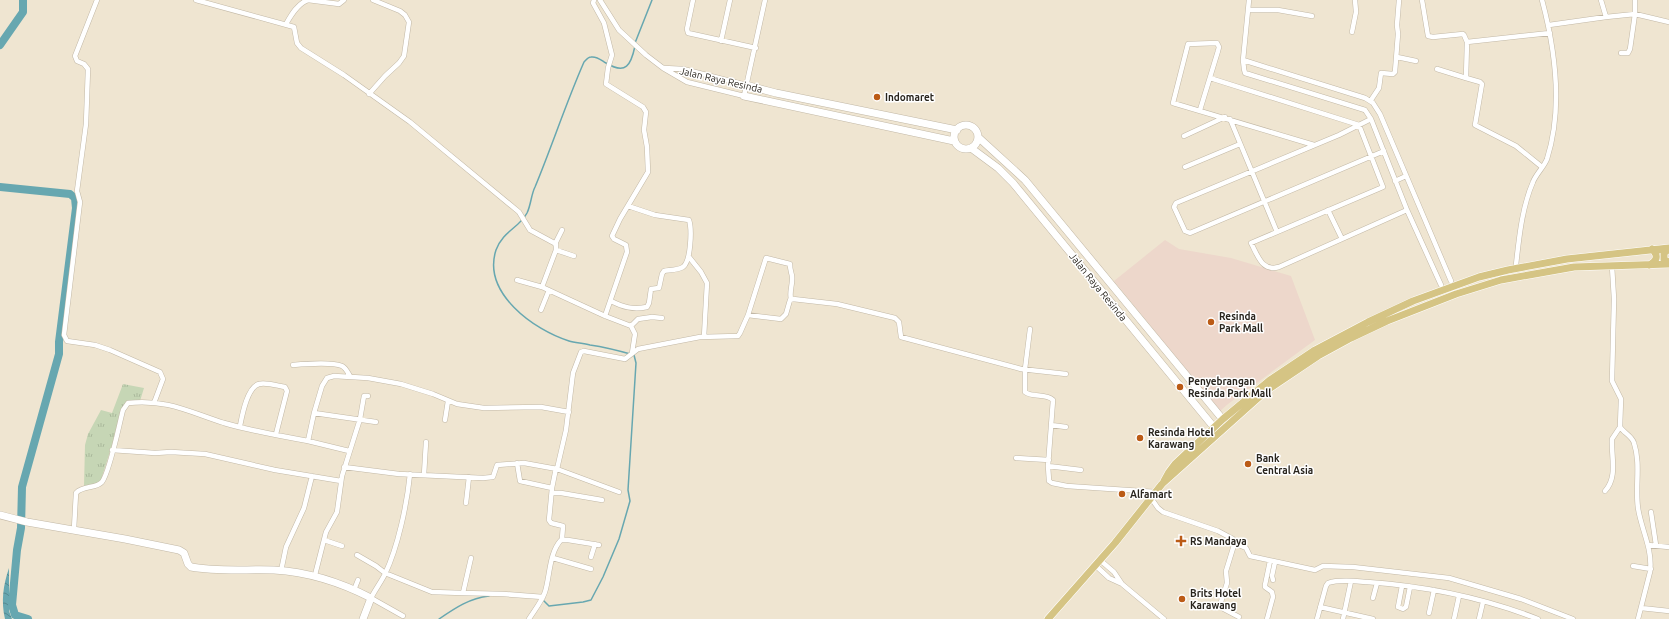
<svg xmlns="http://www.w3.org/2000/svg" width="1669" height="619" font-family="Ubuntu,sans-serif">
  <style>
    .commercial { fill: #edd7cb }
    .grass { fill: url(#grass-tufts) }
    .water { fill: url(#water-waves) }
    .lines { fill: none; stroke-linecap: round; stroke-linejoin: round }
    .stream { stroke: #67a7b0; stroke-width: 1.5 }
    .river { stroke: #67a7b0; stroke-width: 8 }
    .street-casing { stroke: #c2b8a6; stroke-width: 5.5 }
    .secondary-casing { stroke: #c2b8a6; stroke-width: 8 }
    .primary-casing { stroke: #fff; stroke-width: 8 }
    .street { stroke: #fff; stroke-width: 4.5 }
    .secondary { stroke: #fff; stroke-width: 7 }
    .primary { stroke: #d5c484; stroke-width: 7 }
    .poi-dot { fill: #bb5b16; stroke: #fff; stroke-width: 1.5 }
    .labels { text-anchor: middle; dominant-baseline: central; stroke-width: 3; stroke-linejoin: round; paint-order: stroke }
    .street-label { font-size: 10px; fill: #29251e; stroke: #fff }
    .poi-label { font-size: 10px; font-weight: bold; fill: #29251e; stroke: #fff; text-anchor: start }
  </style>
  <defs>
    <pattern id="grass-tufts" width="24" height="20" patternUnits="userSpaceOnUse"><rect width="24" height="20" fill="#c6d6b5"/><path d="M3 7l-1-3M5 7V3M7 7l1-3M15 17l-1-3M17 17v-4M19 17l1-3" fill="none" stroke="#aab89b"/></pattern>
    <pattern id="water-waves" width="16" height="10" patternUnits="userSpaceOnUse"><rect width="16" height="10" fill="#67a7b0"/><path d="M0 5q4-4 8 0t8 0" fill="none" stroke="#55888f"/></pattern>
  </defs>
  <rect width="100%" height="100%" fill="#efe5d1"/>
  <path class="commercial" d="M1165,240L1179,249L1231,258L1291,276L1315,340L1228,404L1220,411L1114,281Z"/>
  <path class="grass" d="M123,384L144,388L140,401L128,403L114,439L100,483L84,486L85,445L88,434L101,410L112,413Z"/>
  <path class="water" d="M9,568V611L12,619H5C1,601 3,586 9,568Z"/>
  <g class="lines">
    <path class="stream" d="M635,43L652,0
      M543,600L549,606L583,602L591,600L603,577L619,539L630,501L628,490L636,363L634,355C620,351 604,347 590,345C583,343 575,343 569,341C534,330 482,293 496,250C503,231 519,228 527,213C531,205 531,195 535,187C552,146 566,103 584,62C586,60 588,57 591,57C597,56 601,60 606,63C626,75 631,65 635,46
      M439,619C455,608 470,598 489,596"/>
    <path class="river" d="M0,45L23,12V0
      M0,187L70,194L75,198L76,208L59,342V354L22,487L21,528L17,550L12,605L15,615L28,619"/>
    <g class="street-casing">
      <path id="street" d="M97,0L75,56L77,61L84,64L88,69L86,124L77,191L80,202L64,335L67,341L95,345L110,350L160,372L163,379L154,403
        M196,0L294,27L297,43L301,48L344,75L410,122L519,212L530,230L556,244V250L542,287L605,316L631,326L635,334L632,353
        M594,0L593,3L604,23L612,55L608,68L606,84L643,107L646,112L644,130L647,147L648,172L620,219L612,236L614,239L626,245L627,252L605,316
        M600,0L619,30L646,55L663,68L687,82L744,96L765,0
        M693,0L687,29L688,33L756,48
        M1249,0L1243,60L1244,69L1245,73L1365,110L1371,119L1407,210L1441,285
        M1422,0L1428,36L1433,37L1463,34L1464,35L1467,42L1550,33
        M1601,0L1606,17
        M1249,10H1278L1312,16
        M286,24C291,15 298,3 308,0L339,4L344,0
        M1549,25L1606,17L1635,14L1669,22
        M1352,32L1356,12L1355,0
        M721,41L730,0
        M1467,42L1466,78L1480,82L1482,84L1475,125L1516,146L1542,167
        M1621,53H1628L1630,49L1635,14V0
        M1397,57L1416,61
        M1243,60L1365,98L1373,103L1380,114L1451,281
        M664,68L683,69L746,85
        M1437,69L1466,78
        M1210,78L1359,125L1383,187L1251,243C1258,256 1262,272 1279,267L1407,210
        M369,94L385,76L399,63L404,56L409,22L405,15L400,11L373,0
        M1371,100L1379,88L1381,73L1393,74L1395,72L1398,34L1397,25L1399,0
        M1200,110L1218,51L1219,47L1217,43L1188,44L1173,103L1314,145
        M1230,119L1277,232
        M1371,119L1339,135L1176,203L1174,207L1185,231L1190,233L1384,151
        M1184,136L1225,117
        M1185,167L1240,144
        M1395,181L1406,176
        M1328,210L1342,239
        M555,244L562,230
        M556,250L574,256
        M689,257L701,272L707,283L704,337
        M1516,265C1519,238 1522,207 1533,182C1536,174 1544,167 1547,159C1563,109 1555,49 1542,0
        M517,280L542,287
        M611,301C623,307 633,310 647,307L649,303L651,289L659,288L662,274L664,271C670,270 678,270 683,267C691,261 692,229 689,220L655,215L628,206
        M541,310L549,290
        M748,315L766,258L790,264C790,270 791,271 792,276C793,285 789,291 791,299
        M631,326L638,319L652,317L662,318
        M1030,329L1025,369V392C1032,398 1046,393 1053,400L1048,466L1049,481L1052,483L1067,486L1156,492
        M293,365C304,364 332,362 342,366C346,368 348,373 350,376
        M314,413L376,422
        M445,420L448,401
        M1051,425L1066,427
        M240,426C242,416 247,387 259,384C266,382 278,386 285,387L287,391L276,434
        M1620,427C1624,433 1632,436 1634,443C1641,464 1635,486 1638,508C1641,529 1653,549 1650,572L1638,619
        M308,441L349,451
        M112,450L155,453L171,452L205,454L275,470L341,481
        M1016,458L1049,460
        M517,463L520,481L552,488L549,520L551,523L563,526L562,539
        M1048,466L1081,470
        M344,467L399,474L483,478L493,477L497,465L524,463L557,469L566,430L573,373L581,352L584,351L625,359L638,349L700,337L738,336L740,333L748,315L781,319L786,314L790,300L793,299L837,304L895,318L899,322L901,337L1021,369L1066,374
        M557,469L619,492
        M424,475L426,442
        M552,488L556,468
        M1605,491C1618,477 1611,457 1612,439L1620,427L1621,399L1612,381L1614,299L1612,266
        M552,493H561L602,500
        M1151,498L1158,508L1163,512L1218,531L1233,539L1234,545L1226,571L1227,583L1220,605L1222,608L1239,617
        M466,503L469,477
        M1651,512L1656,545
        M74,529L76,493C83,485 96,489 102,482C110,471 119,425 123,410L128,403C168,399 189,412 224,423C252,431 280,436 308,441L314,413L322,386L327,378L334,376L368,378L401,384L433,394L457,404L484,408L541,407L569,412
        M324,540L342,546
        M1234,543L1246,548L1250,556L1315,570L1323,566L1353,567L1449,578L1521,599L1573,619
        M1648,545L1669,547
        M357,555L376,566L385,573L432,592L463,593L471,558
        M591,557L595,544
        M553,558L591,569
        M1100,560L1114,572L1122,584L1164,619
        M1096,566L1109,578L1120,583
        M1633,566L1651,569
        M281,571L286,547L304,508L312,476
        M315,575L326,532L337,512L342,476L360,419L364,396H368
        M1273,580L1272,576L1275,562
        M1402,586L1398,607L1403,609L1406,607L1410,587
        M354,590L358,580
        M463,593L503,594L543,597
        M1373,598L1377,583
        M1320,607L1373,619
        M1641,608L1669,611
        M1429,613L1434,590
        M403,616L371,598C375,590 381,582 385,574C398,547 407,504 410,474
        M529,619C534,611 542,601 545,592C550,576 549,553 561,540H568L599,545
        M1267,619L1273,597L1272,592L1265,587V585L1270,561
        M1317,619L1326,586L1328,583C1339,579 1355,581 1367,582C1425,586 1484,598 1538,619
        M1343,619L1351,581
        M1454,619L1459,596
        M1479,619L1483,602"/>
    </g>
    <g class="secondary-casing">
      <path id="secondary" d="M746,85L776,93L957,130
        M744,96L954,141
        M954 137a12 12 0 1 1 24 0a12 12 0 1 1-24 0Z
        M978,137L1025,180L1220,416
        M971,148L998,168L1013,183L1217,431
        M0,515L27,522L125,539L179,550L184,553L188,564L191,567C219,572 247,569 274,570C309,572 340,582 371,598L363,619"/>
    </g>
    <g class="primary-casing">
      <path id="primary" d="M1669,249L1664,253V260L1669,262
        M1649,265C1657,261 1659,256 1652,249
        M1164,481L1169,472L1175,464L1223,419L1270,380L1315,350L1368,322L1413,301L1479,277L1508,270L1567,259L1669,248
        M1048,619L1115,543L1162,484L1266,391L1318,356L1351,338L1387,321L1456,294L1501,280L1574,267L1669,264"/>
    </g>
    <use href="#street" class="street"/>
    <use href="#secondary" class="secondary"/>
    <use href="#primary" class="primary"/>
  </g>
  <g class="poi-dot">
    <circle cx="877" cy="97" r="4"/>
    <circle cx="1211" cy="322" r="4"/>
    <circle cx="1180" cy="387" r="4"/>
    <circle cx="1140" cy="438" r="4"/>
    <circle cx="1248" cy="464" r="4"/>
    <circle cx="1122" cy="494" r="4"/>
    <path d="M1179 535h4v4h4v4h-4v4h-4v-4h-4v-4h4z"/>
    <circle cx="1182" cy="599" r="4"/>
  </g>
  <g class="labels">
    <g class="street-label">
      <text transform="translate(721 80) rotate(13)">Jalan Raya Resinda</text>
      <text transform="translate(1098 287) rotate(51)">Jalan Raya Resinda</text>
    </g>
    <g class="poi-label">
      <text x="885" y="97">Indomaret</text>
      <text x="1219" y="316">Resinda<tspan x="1219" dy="12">Park Mall</tspan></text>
      <text x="1188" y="381">Penyebrangan<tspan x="1188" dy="12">Resinda Park Mall</tspan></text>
      <text x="1148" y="432">Resinda Hotel<tspan x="1148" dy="12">Karawang</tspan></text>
      <text x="1256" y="458">Bank<tspan x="1256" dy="12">Central Asia</tspan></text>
      <text x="1130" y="494">Alfamart</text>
      <text x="1190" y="541">RS Mandaya</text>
      <text x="1190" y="593">Brits Hotel<tspan x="1190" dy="12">Karawang</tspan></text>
    </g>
  </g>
</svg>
